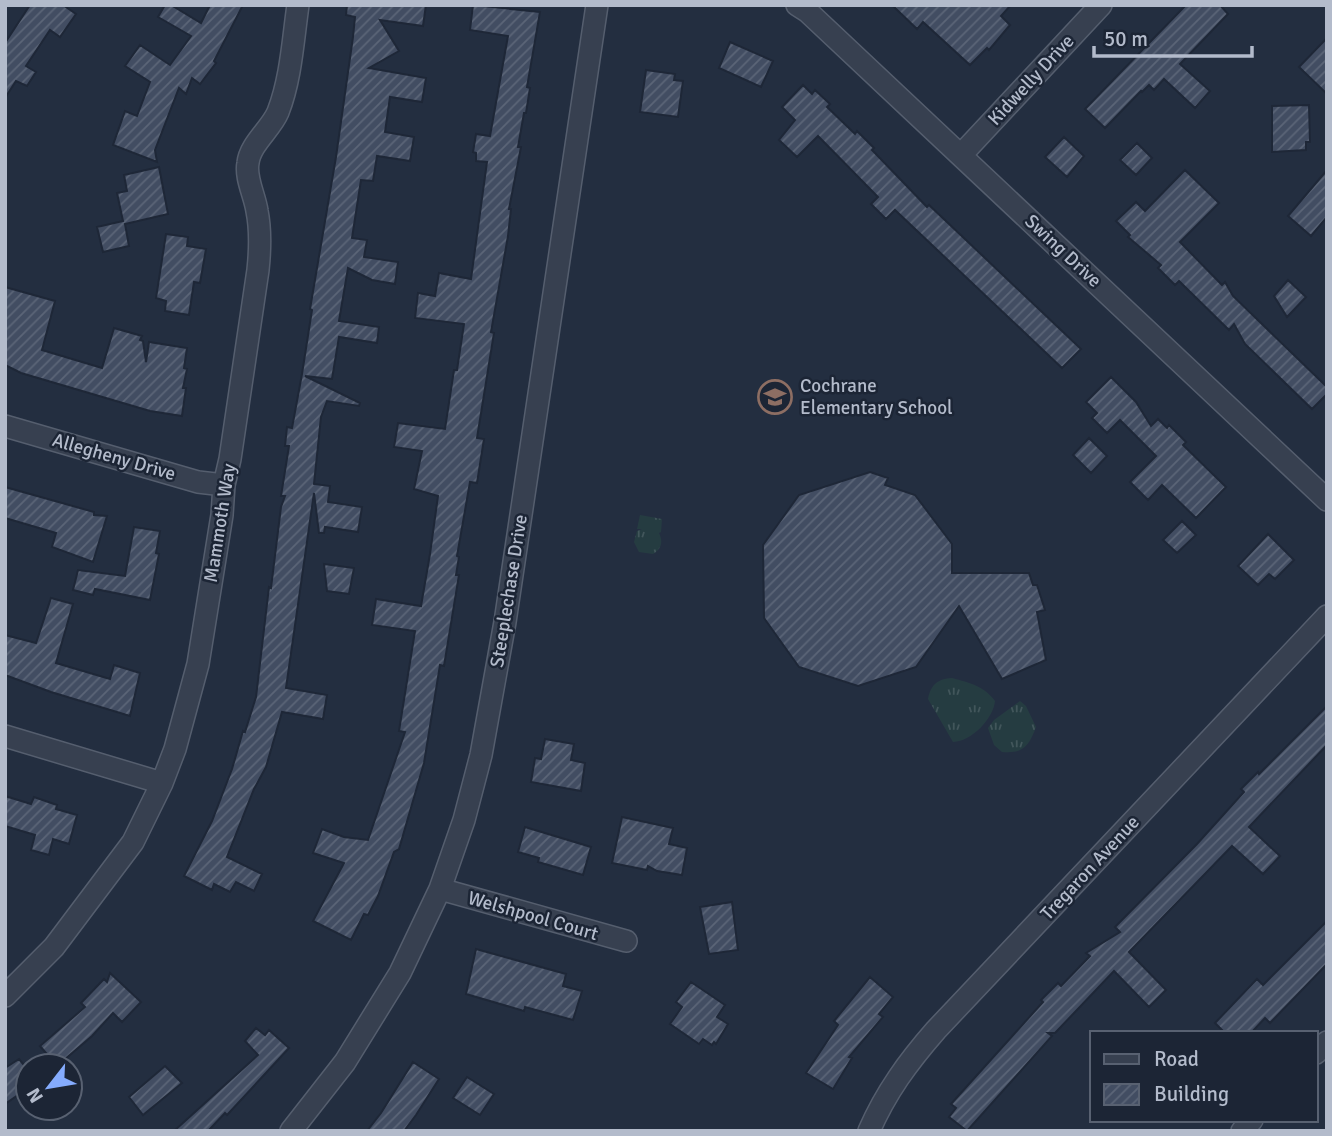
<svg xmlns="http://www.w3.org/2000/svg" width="1332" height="1136" font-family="Signika,sans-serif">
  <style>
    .park { fill: url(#park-tufts) }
    .building { fill: url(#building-hatch); stroke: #1e2737; stroke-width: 2 }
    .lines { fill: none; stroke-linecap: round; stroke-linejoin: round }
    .street-casing { stroke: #555e6e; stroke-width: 24 }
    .street { stroke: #374050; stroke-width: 21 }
    .labels { text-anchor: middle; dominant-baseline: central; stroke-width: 5; stroke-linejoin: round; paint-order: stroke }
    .street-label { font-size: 19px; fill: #b3bbcb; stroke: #1c2535 }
    .poi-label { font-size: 19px; fill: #b3bbcb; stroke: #1c2535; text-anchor: start }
  </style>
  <defs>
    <pattern id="park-tufts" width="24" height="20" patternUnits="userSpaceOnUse" patternTransform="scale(1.75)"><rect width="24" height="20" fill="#253c41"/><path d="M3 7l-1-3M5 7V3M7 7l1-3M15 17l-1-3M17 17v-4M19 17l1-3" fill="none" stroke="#42565b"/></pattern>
    <pattern id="building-hatch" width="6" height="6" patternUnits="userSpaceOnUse" patternTransform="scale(1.75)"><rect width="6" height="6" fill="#424d62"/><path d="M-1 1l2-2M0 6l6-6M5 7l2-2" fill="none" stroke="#5b6577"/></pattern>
  </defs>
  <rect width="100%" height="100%" fill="#232e40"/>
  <path class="park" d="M640,515L662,519L661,532L659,533C663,541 662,549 653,554L639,552L634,542L637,531L642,529H637Z
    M952,678C970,683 984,686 995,701C993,719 972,741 953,742L928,699C931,684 938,679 952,678Z
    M1020,701L1026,706L1036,727C1029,746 1023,754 1002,752L994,745L988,728L994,720Z"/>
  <path class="building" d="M30,5H63L76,14L60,37L50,30L26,66L36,72L27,86L16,81L5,98V43Z
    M165,5H171L201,23L210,5H243L214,61L216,63L200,84L192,78L186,94L179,88L155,150L157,162L113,145L125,111L137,116L150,82L125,66L140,45L170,65L191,36L158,17Z
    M347,5H426L423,26L380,20L399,51L369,68L426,78L422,102L390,97L385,132L414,137L410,161L377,156L373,181L361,180L352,238L367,240L364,257L398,262L395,284L372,280L348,268L339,321L379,327L377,343L339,337L332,379L305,376L360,403L359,406L327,401L321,417L314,484L330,486L328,502L362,507L358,532L325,527L324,533H319L314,493L286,688L327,695L323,719L282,712L266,767L254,789L227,857L262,874L254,891L236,882L230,892L214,884L212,890L184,876L212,821L232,769L243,731L245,732L256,697L269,587L271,588L281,507L285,496H281L289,446H285L287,427L292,428L302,374L312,310L310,309L336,157L353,37L355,17L346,15Z
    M473,5L540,12L527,87L530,88L526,113H524L518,147H521L509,209H511L508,236L491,332L494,333L477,438L484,439L477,483L470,482L457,556L459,557L456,575H459L444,666L440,665L424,763L399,849L394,852L378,896L368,915L364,914L351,940L313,921L344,863L313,853L322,829L344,837L368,840L405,732L399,731L415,631L372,625L376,599L421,606L430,554L438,496L414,489L422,451L394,447L398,423L445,429L454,370H457L464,324L415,318L418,293L435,296L439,273L471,279L487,162L476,161V153L473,152L476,134L490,136L508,36L470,30Z
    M892,5H1011L1001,16L1010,25L989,50L987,48L970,65L923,22L917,29Z
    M1186,5H1220L1228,14L1180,64L1210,91L1195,108L1164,79L1154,90L1149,85L1142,92L1141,91L1105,128L1085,109Z
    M1327,38V94L1299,67Z
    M730,42L773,61L761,87L719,68Z
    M646,70L675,74L674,80L683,81L678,117L640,112Z
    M803,85L812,94L815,90L830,104L827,107L855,134L857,131L874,148L872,150L927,207L929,205L1081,349L1062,368L895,210L886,219L871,204L878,197L818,136L797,157L779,140L795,120L782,107Z
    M1309,105L1310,142H1306V150L1272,152V106Z
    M1064,137L1084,156L1067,177L1045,157Z
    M1137,143L1152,158L1136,175L1120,160Z
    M159,167L168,214L125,224L129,246L103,252L97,227L123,221L117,193L127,191L124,175Z
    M1185,170L1219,203L1180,242L1222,285L1225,282L1233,296L1327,387V394L1312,409L1245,344L1234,324L1229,330L1179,281L1175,285L1158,268L1161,265L1128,237L1130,235L1116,221L1136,202L1145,211Z
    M1327,170V217L1311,236L1288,216Z
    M166,234L188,237L187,246L206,249L200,283L194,282L189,315L165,311L166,301L156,298Z
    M1288,280L1306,297L1287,317L1274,296Z
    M5,287L55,301L42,350L102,368L114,328L142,336L140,340L143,341L146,362L149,342L187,348L184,368L187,369L183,388H186L182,416L150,411L21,373L5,365Z
    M1111,377L1136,402L1151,426L1158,419L1167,428L1169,425L1186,442L1183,445L1226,487L1196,518L1162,485L1148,500L1130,482L1156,456L1120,420L1107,433L1092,418L1097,413L1086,402Z
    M1089,438L1107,456L1091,473L1073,455Z
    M870,472L888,478L885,485L915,495L952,544V573H1029L1033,585H1037L1045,610L1037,612L1046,660L1002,679L959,606L916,667L858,686L799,667L764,618L763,545L799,495Z
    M5,487L94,512V515L107,516L93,562L52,547L56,533L5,518Z
    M1182,521L1196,535L1177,553L1163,540Z
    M134,527L160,531L156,553L159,554L150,600L95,589L93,595L73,590L78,570L125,576Z
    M1268,534L1294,560L1275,579L1269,574L1258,585L1238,566Z
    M324,564L354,568L349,594L327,591Z
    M51,598L73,604L56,663L110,679L114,665L140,673L130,716L51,692L5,675V635L36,643Z
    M1327,706V745L1249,827L1280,856L1263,874L1232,846L1129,952L1166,990L1149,1007L1114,971L1055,1033H1048L1052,1036L967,1131L949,1117L956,1108L951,1104L1043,1002L1041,1000L1058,983L1061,986L1090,956L1086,953L1120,932L1115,927L1197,844L1244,792L1241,789L1258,772L1259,774Z
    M545,739L574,744L571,760L585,763L581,791L531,782L535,758L541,759Z
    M5,796L31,804L34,797L57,805L56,809L77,815L69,844L53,839L49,855L31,850L35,835L5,826Z
    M622,817L673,828L669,844L687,848L682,875L657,871L648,866L647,870L612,863Z
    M525,827L591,847L583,875L538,862L539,858L518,852Z
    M732,902L738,950L709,954L700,907Z
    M1327,921V964L1270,1023L1265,1018L1251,1033H1225L1215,1023L1257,979L1263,985Z
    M476,949L566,974L563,986L582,991L573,1020L525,1007L524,1011L466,994Z
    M110,973L141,1002L122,1022L113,1013L92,1036L57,1066L40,1046L85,1007L81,1003L104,979L107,982Z
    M870,977L893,997L879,1014L883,1017L849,1057L852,1058L833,1089L806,1073L838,1025L834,1021Z
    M691,982L725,1005L717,1017L728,1024L716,1044L714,1042L712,1045L703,1039L699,1044L670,1024L682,1007L676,1002Z
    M256,1028L265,1035L269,1030L289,1048L227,1115L225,1113L208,1131H174L258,1055L245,1041Z
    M19,1059L28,1070V1088L5,1104V1068Z
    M413,1062L439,1079L416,1115L404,1131H367L381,1113Z
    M165,1066L182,1083L143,1115L129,1097Z
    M467,1077L494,1094L480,1115L453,1098Z"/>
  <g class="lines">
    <g class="street-casing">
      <path id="street" d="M797,5L808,12L1327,500
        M961,155L1101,5
        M5,426L198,482L224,485
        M5,736L162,783
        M440,889L626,941
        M5,996L54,947L133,842L162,783L175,749L198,664L222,515L224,485L230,459L258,270C260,251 261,231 257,211C255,196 245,178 248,163C250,144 271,129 278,112C291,79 293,40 298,5
        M1316,1053L1327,1042
        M291,1131L345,1062L400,973L440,889L464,820L481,755L505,622L597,5
        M869,1131C886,1092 908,1062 936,1030L1327,616
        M1242,1131L1252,1120"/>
    </g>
    <use href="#street" class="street"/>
  </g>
  <defs>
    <g id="school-ring" transform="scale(1.75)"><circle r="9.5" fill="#1c2535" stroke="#8d6e63" stroke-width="1.5"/><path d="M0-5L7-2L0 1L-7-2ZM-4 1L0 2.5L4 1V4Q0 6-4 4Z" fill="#8d6e63"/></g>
  </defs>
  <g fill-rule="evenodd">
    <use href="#school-ring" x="775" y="397"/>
  </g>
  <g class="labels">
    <g class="street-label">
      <text transform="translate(1031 80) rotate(-47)">Kidwelly Drive</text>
      <text transform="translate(1063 251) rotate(43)">Swing Drive</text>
      <text transform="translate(114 457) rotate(16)">Allegheny Drive</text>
      <text transform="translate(220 523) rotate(-81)">Mammoth Way</text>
      <text transform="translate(509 591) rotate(-81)">Steeplechase Drive</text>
      <text transform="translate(1090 868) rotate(-47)">Tregaron Avenue</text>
      <text transform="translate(533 916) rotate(16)">Welshpool Court</text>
    </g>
    <g class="poi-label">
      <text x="800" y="386">Cochrane<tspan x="800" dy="22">Elementary School</tspan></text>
    </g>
  </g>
  <rect width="1332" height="1136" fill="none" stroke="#b3bbcb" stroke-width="14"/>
  <rect x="1090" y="1031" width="228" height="91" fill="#1c2535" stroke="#586171" stroke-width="2"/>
  <rect x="1104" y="1054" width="35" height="10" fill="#374050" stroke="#586171" stroke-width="2"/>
  <text x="1154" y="1066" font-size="21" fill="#b3bbcb">Road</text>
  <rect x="1104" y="1084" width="35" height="21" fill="url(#building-hatch)" stroke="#586171" stroke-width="2"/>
  <text x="1154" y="1101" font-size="21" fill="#b3bbcb">Building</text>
  <g transform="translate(49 1087) rotate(239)"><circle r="33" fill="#1c2535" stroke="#586171" stroke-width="2"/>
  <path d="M0-5L12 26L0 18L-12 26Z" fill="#85acfe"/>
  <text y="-10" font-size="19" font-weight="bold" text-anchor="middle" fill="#b3bbcb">N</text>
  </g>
  <path d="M1094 46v10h158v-10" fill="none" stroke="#b3bbcb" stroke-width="3.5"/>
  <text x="1104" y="46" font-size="21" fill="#b3bbcb" stroke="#1c2535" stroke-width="5" paint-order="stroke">50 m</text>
</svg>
